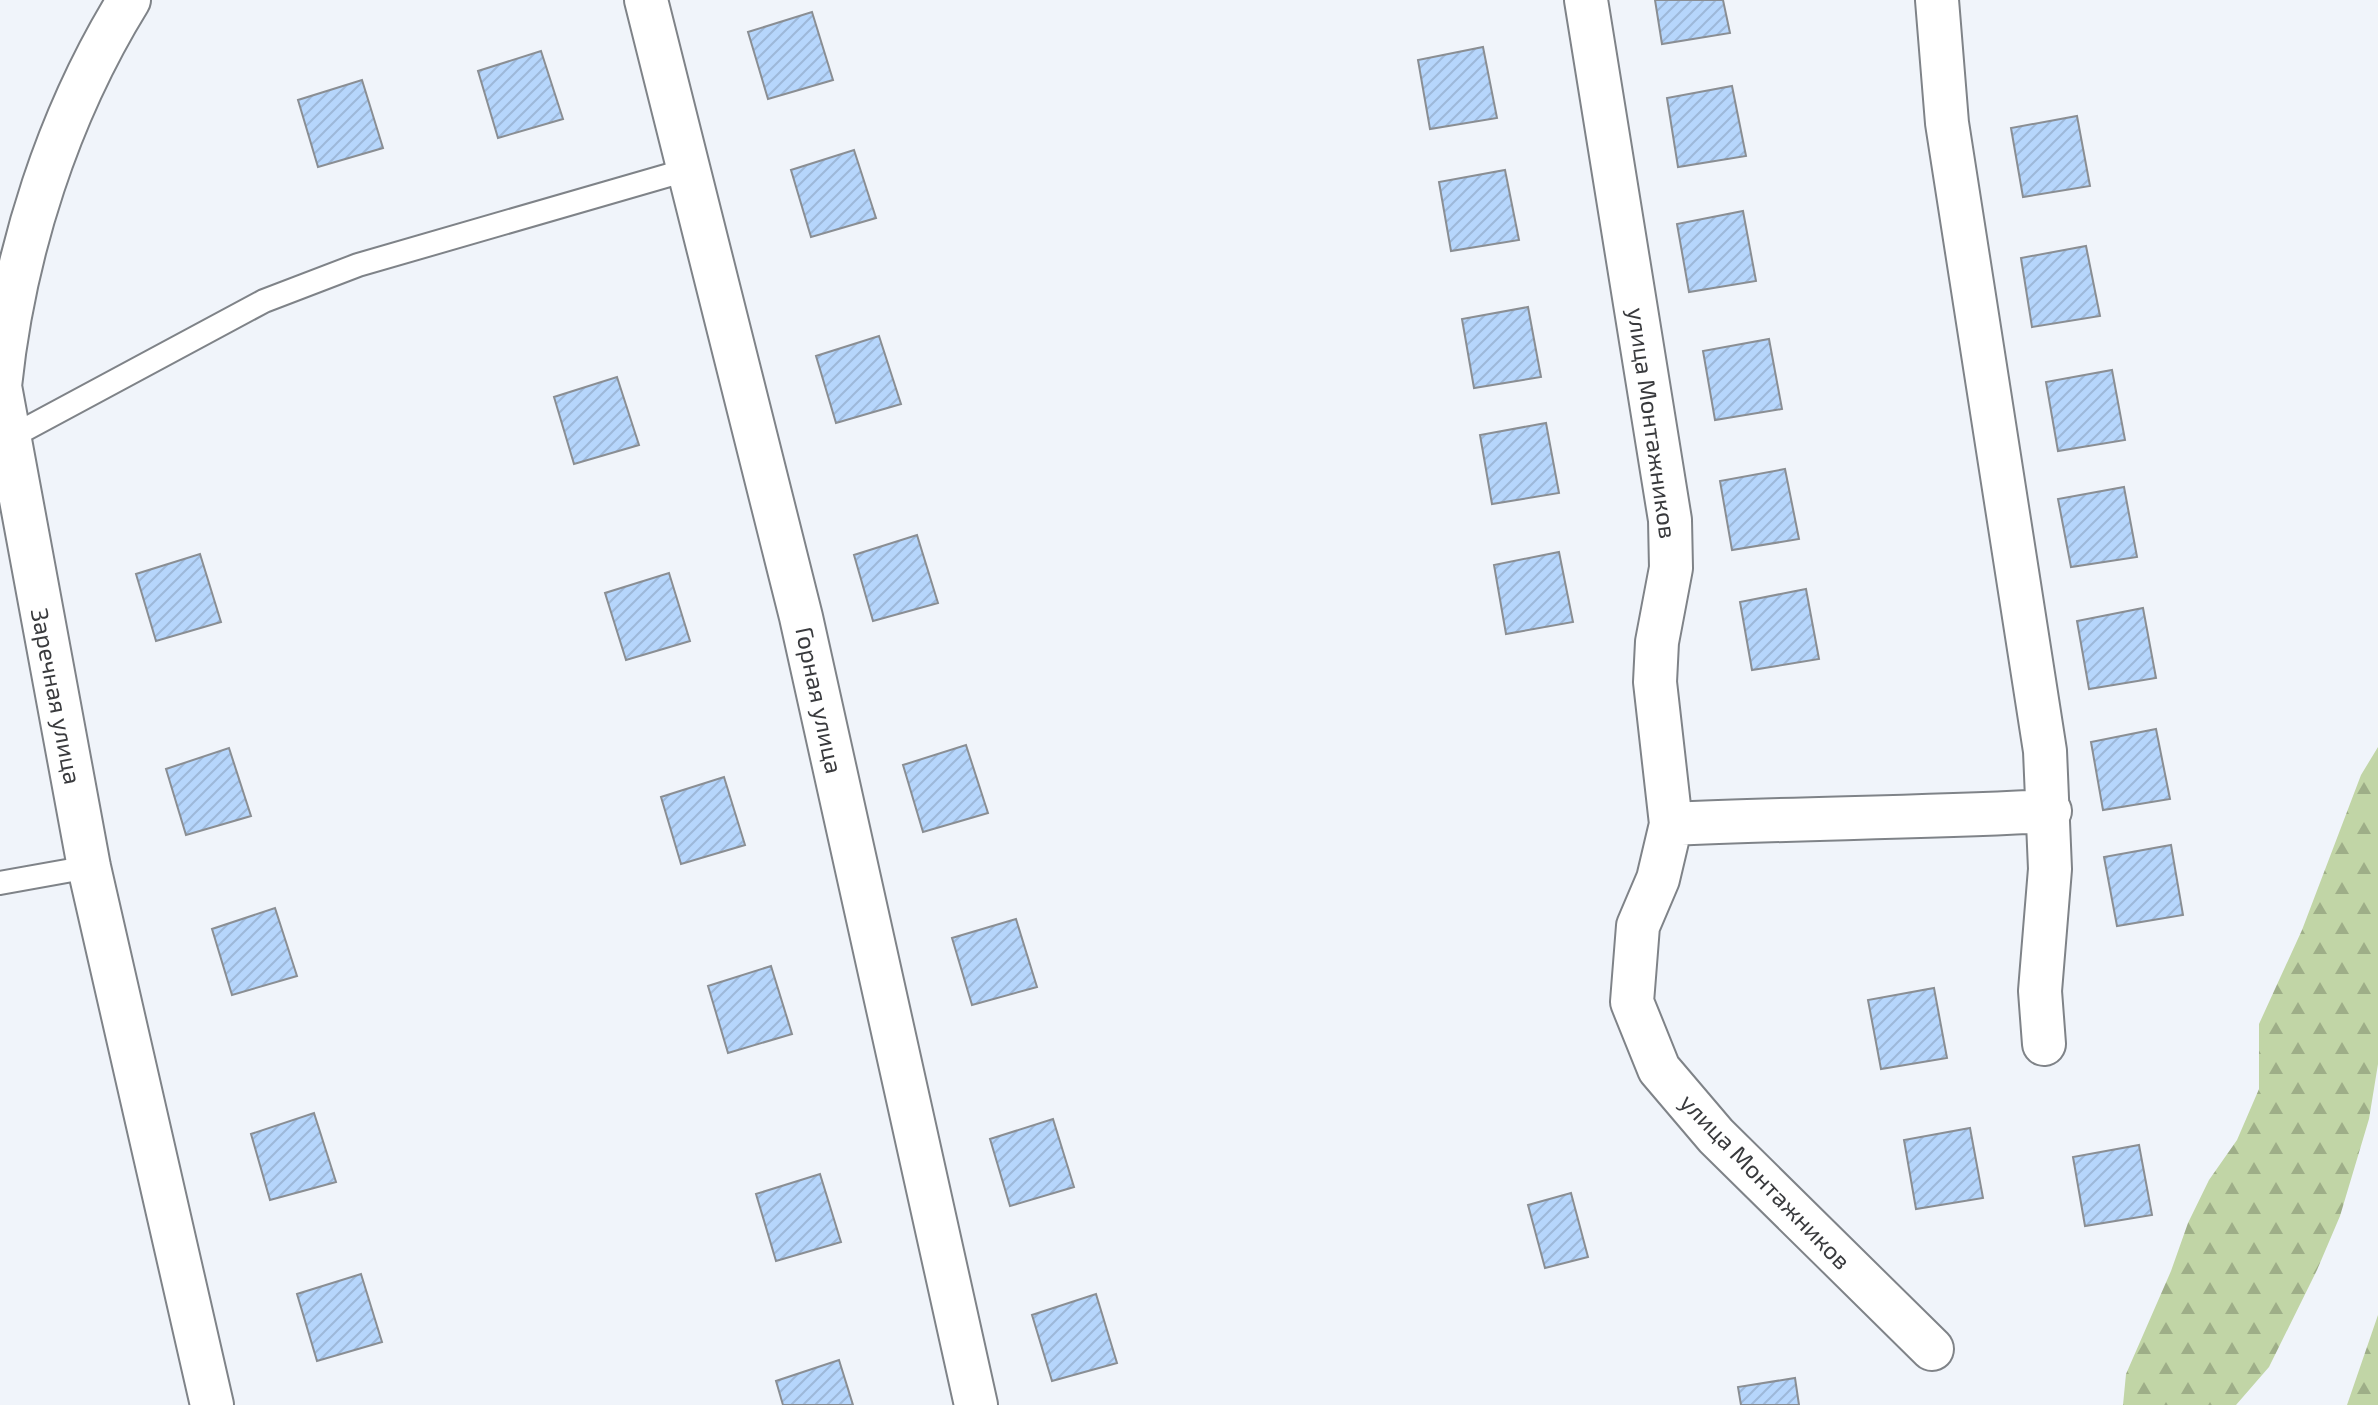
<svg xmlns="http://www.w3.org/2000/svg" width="2378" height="1405" font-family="'Exo 2',sans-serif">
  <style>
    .forest { fill: url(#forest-firs) }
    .building { fill: url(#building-hatch); stroke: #8a8e93; stroke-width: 2 }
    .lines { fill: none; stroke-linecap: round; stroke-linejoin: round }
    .service-casing { stroke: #7f8388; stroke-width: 26 }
    .minor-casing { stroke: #7f8388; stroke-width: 46 }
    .service { stroke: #fff; stroke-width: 22 }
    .minor { stroke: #fff; stroke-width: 42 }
    .labels { text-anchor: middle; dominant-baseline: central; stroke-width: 7; stroke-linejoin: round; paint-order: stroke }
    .street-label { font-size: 24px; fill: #393a3d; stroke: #fff }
  </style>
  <defs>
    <pattern id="forest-firs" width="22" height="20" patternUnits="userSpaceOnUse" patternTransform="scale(2)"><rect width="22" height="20" fill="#c1d5a6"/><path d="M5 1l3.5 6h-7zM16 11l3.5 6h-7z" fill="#9eae88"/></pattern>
    <pattern id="building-hatch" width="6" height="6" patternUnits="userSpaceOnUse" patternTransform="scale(2)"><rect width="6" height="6" fill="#b6d6fc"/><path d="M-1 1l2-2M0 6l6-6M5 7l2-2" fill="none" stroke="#9db8d9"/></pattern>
  </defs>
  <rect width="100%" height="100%" fill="#f0f4fa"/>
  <path class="forest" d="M2378,747V1064L2369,1119L2340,1216L2317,1270L2269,1367L2236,1405H2123L2126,1374L2171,1271L2188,1223L2209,1180L2237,1140L2259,1089V1024L2302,930L2361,775Z
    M2378,1315V1405H2347Z"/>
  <path class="building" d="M1655,0H1723L1730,33L1662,44Z
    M812,12L833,80L768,99L748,32Z
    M1483,47L1497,118L1430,129L1418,60Z
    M541,51L563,119L498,138L478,71Z
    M362,80L383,148L318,167L298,100Z
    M1732,86L1746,156L1678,167L1667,98Z
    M2077,116L2090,186L2023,197L2011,128Z
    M854,150L876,218L811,237L791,170Z
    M1505,170L1519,240L1451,251L1439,182Z
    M1743,211L1756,281L1689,292L1677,224Z
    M2086,246L2100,316L2032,327L2021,258Z
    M1528,307L1541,377L1474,388L1462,319Z
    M879,336L901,404L836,423L816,356Z
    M1769,339L1782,409L1715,420L1703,351Z
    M2112,370L2125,440L2058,451L2046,382Z
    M617,377L639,445L574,464L554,397Z
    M1546,423L1559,493L1492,504L1480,435Z
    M1785,469L1799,539L1732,550L1720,481Z
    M2124,487L2137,557L2071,567L2058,499Z
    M917,535L938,603L873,621L854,555Z
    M1559,552L1573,622L1506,634L1494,565Z
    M200,554L221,622L156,641L136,574Z
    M669,573L690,641L626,660L605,593Z
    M1806,589L1819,659L1752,670L1740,602Z
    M2143,608L2156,678L2089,689L2077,621Z
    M2156,729L2170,799L2103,810L2091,742Z
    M966,745L988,813L923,832L903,765Z
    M229,748L251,816L186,835L166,769Z
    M724,777L745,845L681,864L661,797Z
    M2171,845L2183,915L2117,926L2104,857Z
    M275,908L297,976L232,995L212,929Z
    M1016,919L1037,987L972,1005L952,938Z
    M771,966L792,1034L728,1053L708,986Z
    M1934,988L1947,1058L1881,1069L1868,1000Z
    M314,1113L336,1182L270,1200L251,1134Z
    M1053,1119L1074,1187L1010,1206L990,1139Z
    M1970,1128L1983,1198L1916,1209L1904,1140Z
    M2139,1145L2152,1215L2085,1226L2073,1157Z
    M820,1174L841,1242L776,1261L756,1194Z
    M1571,1193L1588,1257L1545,1268L1528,1205Z
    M361,1274L382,1342L317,1361L297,1294Z
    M1096,1294L1117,1363L1052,1381L1032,1315Z
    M839,1360L853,1405H783L776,1381Z
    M1795,1378L1799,1405H1741L1738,1387Z"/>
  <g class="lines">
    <g class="service-casing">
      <path id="service" d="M9,438L264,301L358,265L690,169
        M0,883L89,867"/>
    </g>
    <g class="minor-casing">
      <path id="minor" d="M129,0C58,115 14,252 0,386L89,867L212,1405
        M646,0L801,617L976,1405
        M1586,0L1670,520L1671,568L1657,642L1655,682L1671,824L1658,879L1638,926L1632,1002L1659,1069L1716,1136L1932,1349
        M1937,0L1947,123L2045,751L2050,869L2040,991L2044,1044
        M1671,824C1798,818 1924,818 2050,811"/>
    </g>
    <use href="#service" class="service"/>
    <use href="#minor" class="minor"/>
  </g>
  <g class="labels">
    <g class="street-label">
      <text transform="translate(1653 423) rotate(82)">улица Монтажников</text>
      <text transform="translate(57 696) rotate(79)">Заречная улица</text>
      <text transform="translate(820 700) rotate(78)">Горная улица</text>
      <text transform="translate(1766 1181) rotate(46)">улица Монтажников</text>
    </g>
  </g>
</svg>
